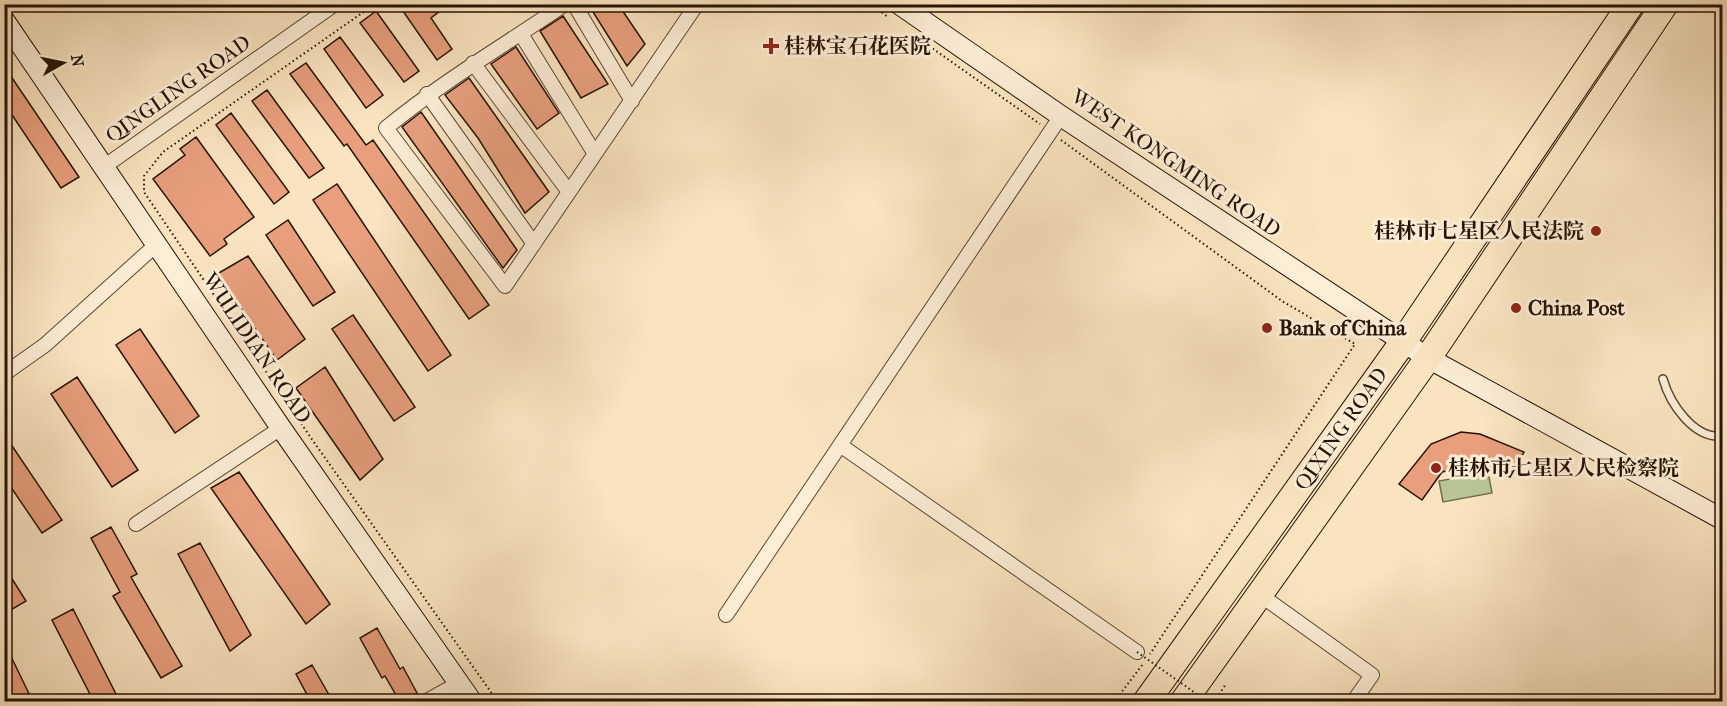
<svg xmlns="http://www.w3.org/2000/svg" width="1727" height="706" font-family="'IM FELL French Canon','Noto Serif SC',serif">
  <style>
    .green { fill: #b9c596; stroke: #706c4e; stroke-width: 1.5 }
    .building { fill: #e99f7e; stroke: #261306; stroke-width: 1.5 }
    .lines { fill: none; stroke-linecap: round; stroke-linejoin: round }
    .lane-casing { stroke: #5b4734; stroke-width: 10 }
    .street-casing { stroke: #5b4734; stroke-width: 16 }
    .secondary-casing { stroke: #261306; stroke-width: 22 }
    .highway-casing { stroke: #261306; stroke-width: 28 }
    .path { stroke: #261306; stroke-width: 2; stroke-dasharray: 1.5 3; stroke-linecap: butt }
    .lane { stroke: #fcedd6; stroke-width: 7 }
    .street { stroke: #fcedd6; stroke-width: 14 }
    .secondary { stroke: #fcedd6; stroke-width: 20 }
    .highway { stroke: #fae4c0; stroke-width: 26 }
    .path-bridge { stroke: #261306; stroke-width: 2; stroke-dasharray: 1.5 3; stroke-linecap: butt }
    .poi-dot { fill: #8f2418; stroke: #fcedd6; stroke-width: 2 }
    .labels { text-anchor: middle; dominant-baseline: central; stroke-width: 6; stroke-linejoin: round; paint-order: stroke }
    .poi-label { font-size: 21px; font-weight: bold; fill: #261306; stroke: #fcedd6; text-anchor: start }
    .street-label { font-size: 21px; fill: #261306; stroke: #fcedd6 }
  </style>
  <rect width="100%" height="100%" fill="#fae4c0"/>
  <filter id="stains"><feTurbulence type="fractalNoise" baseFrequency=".00333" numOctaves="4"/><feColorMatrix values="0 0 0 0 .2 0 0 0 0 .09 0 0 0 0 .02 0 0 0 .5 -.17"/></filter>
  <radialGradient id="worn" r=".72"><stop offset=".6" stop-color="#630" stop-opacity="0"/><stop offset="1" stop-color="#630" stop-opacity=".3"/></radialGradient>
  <path class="green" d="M1488,472L1492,493L1443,502L1439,481Z"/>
  <path class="building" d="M398,4H449L431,18L452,49L437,60Z
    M588,4H618L645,44L627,66Z
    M376,11L419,71L404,82L360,23Z
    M563,16L608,84L581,98L540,31Z
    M340,37L383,95L366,108L324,49Z
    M516,47L559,113L537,129L491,64Z
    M306,63L366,145L373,140L489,305L469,319L347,144L344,146L290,74Z
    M4,66L79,177L61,188L4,103Z
    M469,78L549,192L525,213L478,138L445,95Z
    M267,90L324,168L309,178L252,101Z
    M421,112L517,250L503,268L402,127Z
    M231,113L289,192L274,204L216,125Z
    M196,137L254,217L224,239L227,244L210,256L153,179L185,155L180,149Z
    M337,184L451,355L428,371L313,200Z
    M288,220L335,292L313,306L266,235Z
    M248,256L305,339L277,360L217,274Z
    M353,315L415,407L394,421L332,329Z
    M140,329L199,416L175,433L116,345Z
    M325,367L383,459L360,480L296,388Z
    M77,377L138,470L112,487L51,394Z
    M1461,432L1480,434L1524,452L1510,477L1481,464L1442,472L1422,500L1399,484L1431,444Z
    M4,434L62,520L42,533L4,477Z
    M239,472L330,604L306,624L211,488Z
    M111,527L137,574L131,577L182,666L161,678L113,596L120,592L91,538Z
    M200,543L251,635L230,651L178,554Z
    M4,566L26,601L4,614Z
    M73,609L120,702H94L52,620Z
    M377,628L400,669L403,667L417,693L403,702H400L385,676L382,678L360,638Z
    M4,642L33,702H4Z
    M312,665L333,702H311L296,674Z"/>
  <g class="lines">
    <g class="lane-casing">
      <path id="lane" d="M1663,379C1670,404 1694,439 1722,436"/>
    </g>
    <g class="street-casing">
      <path id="street" d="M565,4C505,45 443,81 386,128L505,286L697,4
        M574,4L632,101
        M521,34L595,154
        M473,63L569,192
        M427,94L534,244
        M105,166L335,4
        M4,374L45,345L157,244
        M840,445L1137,652
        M136,524L281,428
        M1259,594L1372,675L1353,702
        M726,615L1061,116
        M425,702L459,683"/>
    </g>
    <g class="secondary-casing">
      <path id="secondary" d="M899,4L1061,116L1428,358L1722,519
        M4,20L281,428L472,702"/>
    </g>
    <g class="highway-casing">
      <path id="highway" d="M1146,702L1403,342L1631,4
        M1183,702L1428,358L1665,4"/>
    </g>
    <path class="path" d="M375,4L163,152L144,176V192L311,438L498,702
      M871,4L888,17
      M1684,10L1687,4
      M929,46L1040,124
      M1061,140L1282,301L1355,344L1150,654
      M1114,702L1143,664
      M1214,702L1226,684"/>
    <use href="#lane" class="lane"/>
    <use href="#street" class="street"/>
    <use href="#secondary" class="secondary"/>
    <use href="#highway" class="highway"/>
    <path class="path-bridge" d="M1137,652L1208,702"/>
  </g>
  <g class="poi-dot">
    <path d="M768 37h6v6h6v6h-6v6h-6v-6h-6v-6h6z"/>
    <circle cx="1596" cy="231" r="6"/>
    <circle cx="1516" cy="308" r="6"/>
    <circle cx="1267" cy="328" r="6"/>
    <circle cx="1436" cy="468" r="6"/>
  </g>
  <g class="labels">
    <g class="poi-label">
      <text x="784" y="46">桂林宝石花医院</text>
      <text x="1584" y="231" text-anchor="end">桂林市七星区人民法院</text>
      <text x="1528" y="308">China Post</text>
      <text x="1279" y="328">Bank of China</text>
      <text x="1448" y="468">桂林市七星区人民检察院</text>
    </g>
    <g class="street-label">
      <text transform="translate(178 89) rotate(-35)">QINGLING ROAD</text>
      <text transform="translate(1176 163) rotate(34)">WEST KONGMING ROAD</text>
      <text transform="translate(257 348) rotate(56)">WULIDIAN ROAD</text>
      <text transform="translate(1341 429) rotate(-55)">QIXING ROAD</text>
    </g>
  </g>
  <rect width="1727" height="706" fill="none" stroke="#fae4c0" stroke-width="24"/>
  <rect x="6" y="6" width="1715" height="694" fill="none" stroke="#261306" stroke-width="3"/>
  <rect x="12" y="12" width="1703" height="682" fill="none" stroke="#261306" stroke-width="1.5"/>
  <g transform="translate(63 63) rotate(81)" stroke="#fcedd6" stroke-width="4.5" paint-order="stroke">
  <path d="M0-4.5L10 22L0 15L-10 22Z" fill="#261306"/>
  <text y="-9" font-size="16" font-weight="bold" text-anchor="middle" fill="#261306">N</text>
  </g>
  <rect width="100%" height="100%" filter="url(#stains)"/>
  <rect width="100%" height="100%" fill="url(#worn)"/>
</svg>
